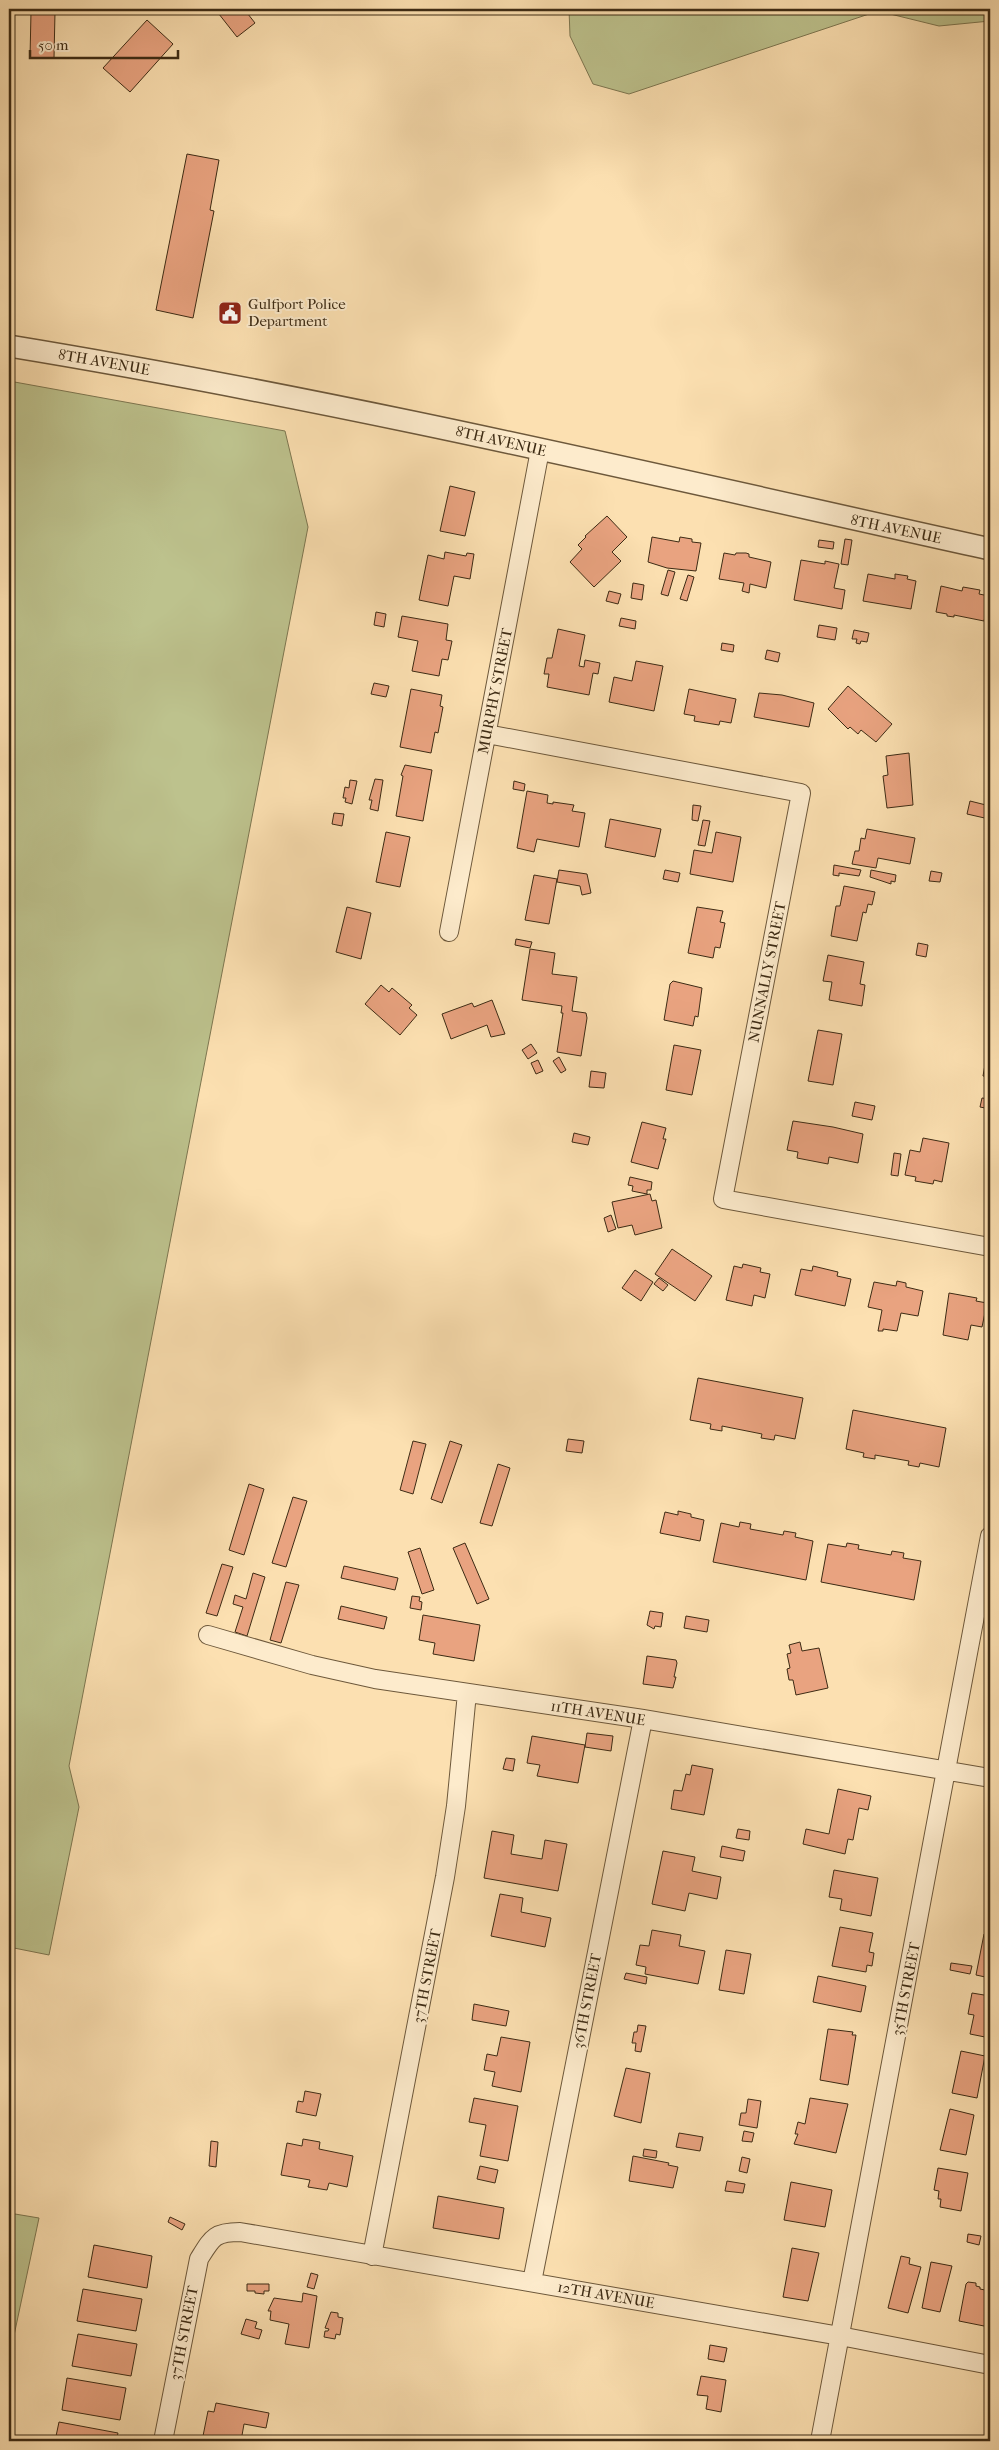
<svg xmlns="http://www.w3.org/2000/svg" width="999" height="2450" font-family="'IM FELL French Canon',serif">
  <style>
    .green { fill: #bdc28d; stroke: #7d7650 }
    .building { fill: #e9a380; stroke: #3d2b14 }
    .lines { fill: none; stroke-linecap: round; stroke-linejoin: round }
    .minor-casing { stroke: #6d583b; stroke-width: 20 }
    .tertiary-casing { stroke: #6d583b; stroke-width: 24 }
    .minor { stroke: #fdebcc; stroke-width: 18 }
    .tertiary { stroke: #fdebcc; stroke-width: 21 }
    .labels { text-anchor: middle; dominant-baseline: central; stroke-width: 4; stroke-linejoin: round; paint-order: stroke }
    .poi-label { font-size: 15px; fill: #3d2b14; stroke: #fdebcc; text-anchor: start }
    .street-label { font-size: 15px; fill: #3d2b14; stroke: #fdebcc }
  </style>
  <rect width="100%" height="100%" fill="#fce0b1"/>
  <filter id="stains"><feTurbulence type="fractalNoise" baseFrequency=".004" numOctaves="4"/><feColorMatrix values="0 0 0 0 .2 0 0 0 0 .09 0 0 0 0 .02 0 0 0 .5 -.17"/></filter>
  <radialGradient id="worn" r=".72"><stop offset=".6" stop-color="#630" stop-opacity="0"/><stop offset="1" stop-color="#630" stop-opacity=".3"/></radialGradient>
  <path class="green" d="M569,9H990V21L939,26L878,11L629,94L593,84L570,36Z
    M9,381L285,431L308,527L69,1766L79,1807L49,1955L9,1947Z
    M9,2213L39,2218L9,2359Z"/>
  <path class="building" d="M215,9H244L255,23L237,37Z
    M31,12H55L54,58H30Z
    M147,20L173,44L130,92L103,68Z
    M187,154L219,160L210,210L214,211L193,318L156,310Z
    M450,486L475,492L465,536L440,531Z
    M607,516L627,537L612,552L621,561L594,587L570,562L582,549L578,545L586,537L585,536Z
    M652,537L679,542L680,537L692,539V542L701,543L696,571L667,568L648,562Z
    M845,539L852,540L848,565L841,564Z
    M819,540L834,542L833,549L818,547Z
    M445,552L466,556L467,553L474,554L470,579L454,576L448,606L419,600L428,555L444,559Z
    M724,553L735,555L736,553H746L749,554V557L771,562L766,588L750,584L749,593L742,591L744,583L719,579Z
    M801,560L825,564V561L839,564L834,588L845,590L842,609L794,600Z
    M668,570L675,572L668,596L661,594Z
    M868,574L895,579V574L908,576L907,579L916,581L911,609L863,601Z
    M688,575L694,577L687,601L680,599Z
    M633,583L644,585L642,600L631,598Z
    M941,586L962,591L963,587L980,590L979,594L989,596L984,621L954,615V617L947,616V614L936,612Z
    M609,591L621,594L618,604L606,601Z
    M376,612L386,614L384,627L374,625Z
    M402,616L448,624L446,640L452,641L448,660L442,659L439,676L412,671L418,641L398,637Z
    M621,618L636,621L635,629L619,626Z
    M819,625L837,628L835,640L817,637Z
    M558,629L585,635L579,666L584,667L585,660L600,663L598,674L593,673L589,695L547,687L549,674H544L547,658H552Z
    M854,630L869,633L867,642L861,641L860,644L856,643L857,639H852Z
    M722,643L734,645L733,652L721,650Z
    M767,650L780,653L778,662L765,659Z
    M636,661L663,666L654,711L609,702L614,677L632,681Z
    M374,683L389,686L386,697L371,694Z
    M848,686L892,724L876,742L861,730L858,734L850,727L848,729L828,709Z
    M411,689L442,695L440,706L443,707L438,733L435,732L431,753L400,747Z
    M689,689L736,699L731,723L720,721L719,725L694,721L695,716L684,714Z
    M759,693L782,695L814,703L809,727L754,717Z
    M909,753L913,805L887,808L883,776L888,775L886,756Z
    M405,765L432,770L423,821L396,816L403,776L401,775Z
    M375,779L383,780L378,811L370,809L372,800H369Z
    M350,780L357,781L352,804L345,802L346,798H343L345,787L349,788Z
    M514,781L525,784L524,791L513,789Z
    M527,791L548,795L547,803L553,804V802L574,805L572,811L585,813L579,847L537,839L534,852L517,848Z
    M970,801L990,806L989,819L967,814Z
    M693,805L701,806L698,821L692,820Z
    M334,813L344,814L342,826L332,824Z
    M610,819L661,829L655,857L605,847Z
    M703,820L710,821L705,846L698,845Z
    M867,829L915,838L910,864L878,858L876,868L852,864L855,851H859L861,838L865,839Z
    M386,832L410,837L400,887L376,882Z
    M716,832L741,837L733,882L690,874L694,850L712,853Z
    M834,865L861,870L859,876L839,873V876L833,875Z
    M559,870L587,874L591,893L582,895L580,886L557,882Z
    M665,870L680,873L678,882L663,879Z
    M871,870L896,875L895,882L891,881V884L870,877Z
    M931,871L942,873L940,882L929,881Z
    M534,875L557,879L549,924L525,920Z
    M844,886L875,892L872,905L868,904L866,913L863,912L857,941L831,936L836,906H840Z
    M347,907L371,913L361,959L336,952Z
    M697,907L723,911L720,922L725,923L720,948L715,947L713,958L688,953Z
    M516,939L532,942L530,948L515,945Z
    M918,943L928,945L926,957L916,955Z
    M530,949L555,953L552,974L577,977L572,1011L586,1013L587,1018L581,1056L557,1052L563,1013H561L562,1006L522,1000Z
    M828,955L864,962L860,984L865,985L862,1006L829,1000L832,982L823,981Z
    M673,981L702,988L698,1017L695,1016L693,1026L664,1020L670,984Z
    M381,985L389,992L392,988L412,1005L409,1008L417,1015L400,1035L365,1004Z
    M492,1000L505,1034L491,1037L487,1025L451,1039L442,1014L472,1003L474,1007Z
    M818,1030L842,1034L833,1085L808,1081Z
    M990,1036V1077L983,1076Z
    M531,1044L537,1053L528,1059L522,1050Z
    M674,1045L701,1050L692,1095L666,1090Z
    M559,1057L566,1070L561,1073L553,1061Z
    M538,1060L543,1071L536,1074L531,1063Z
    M591,1071L606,1073L604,1088L589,1087Z
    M982,1098L990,1099V1109L980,1107Z
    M855,1102L875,1106L872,1120L852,1116Z
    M793,1121L833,1127L863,1134L858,1163L829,1157L828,1164L797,1158L798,1152L787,1150Z
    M642,1122L666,1128L663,1139H666L658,1169L631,1162Z
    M574,1133L590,1137L588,1145L572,1142Z
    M923,1138L949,1143L942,1182L934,1180L933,1184L915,1181L916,1177L905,1175L910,1150L920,1152Z
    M990,1142V1173L985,1172Z
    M894,1153L901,1154L898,1176L891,1175Z
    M630,1177L652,1182L651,1190H647V1194L632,1191L633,1186L628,1185Z
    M650,1194L652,1201L656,1200L662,1228L635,1235L632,1225L618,1228L612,1202Z
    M611,1215L616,1229L608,1232L604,1218Z
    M672,1249L712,1276L695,1301L655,1274Z
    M743,1264L761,1268L760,1272L770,1274L765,1298L754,1295L752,1306L726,1300L734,1266L742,1268Z
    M813,1266L838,1272L837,1276L851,1279L845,1306L795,1295L801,1269L812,1271Z
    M635,1270L653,1282L641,1301L622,1288Z
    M659,1278L668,1285L663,1291L654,1284Z
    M897,1281L906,1283V1287L923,1291L918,1316L901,1313L897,1331L883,1329V1331H878L882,1310L868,1307L874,1282L896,1286Z
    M949,1293L977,1298L976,1301L987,1303L982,1327L971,1325L968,1340L943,1335Z
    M698,1378L803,1398L795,1439L775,1435L774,1440L761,1438L762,1434L722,1426V1431L710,1429L711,1424L690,1420Z
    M853,1410L946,1428L939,1467L920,1463L919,1467L908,1465L909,1461L875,1455V1459L863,1457L864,1453L846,1449Z
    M568,1439L584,1441L582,1453L566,1451Z
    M413,1441L426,1444L413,1494L400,1490Z
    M450,1441L462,1445L442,1503L431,1499Z
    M498,1464L510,1468L492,1526L480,1523Z
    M249,1484L264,1489L244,1555L229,1550Z
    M293,1497L307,1501L286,1567L272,1563Z
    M678,1511L691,1514V1517L704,1520L700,1541L660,1533L665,1512L678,1515Z
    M740,1522L751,1524L750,1529L783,1535L784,1531L796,1533L795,1537L813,1541L806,1580L713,1562L721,1523L739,1527Z
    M465,1543L489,1599L477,1604L453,1548Z
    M847,1543L859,1545L858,1549L891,1555L892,1551L904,1553L903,1558L921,1561L914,1600L821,1582L828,1544L846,1547Z
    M420,1548L434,1590L422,1594L408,1552Z
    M222,1564L233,1567L217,1616L206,1613Z
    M344,1566L398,1578L395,1590L341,1578Z
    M253,1573L265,1577L247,1636L235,1632L243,1607L233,1604L235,1595L246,1599Z
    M286,1582L299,1585L281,1643L270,1640Z
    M412,1596L420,1597L419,1601L422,1602L421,1610L410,1608Z
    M341,1606L387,1617L384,1629L338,1619Z
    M650,1611L663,1613L661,1627L655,1626L654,1629L647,1625Z
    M423,1615L480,1625L474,1661L433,1654L435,1643L419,1640Z
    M686,1616L709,1620L707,1632L684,1628Z
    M800,1642L802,1651L819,1648L828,1688L796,1695L793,1680H789L787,1669L790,1668L787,1654L791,1653L789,1645Z
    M647,1656L676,1660L677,1663L674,1677H676L673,1688L643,1684Z
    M587,1733L613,1736L611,1751L585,1747Z
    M532,1736L585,1745L578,1783L537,1776L540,1765L527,1763Z
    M506,1758L515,1759L513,1771L503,1769Z
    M692,1765L713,1769L704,1815L671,1809L674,1790L682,1791L686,1774L690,1775Z
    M838,1789L871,1796L868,1810L859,1808L853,1840L848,1839L845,1854L803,1844L806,1829L829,1834Z
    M738,1829L750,1831L749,1840L736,1838Z
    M492,1831L514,1835L511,1854L542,1859L545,1840L567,1844L558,1891L484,1878Z
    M722,1846L745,1851L743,1861L720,1857Z
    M663,1851L695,1857L692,1871L721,1877L717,1899L689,1893L685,1911L652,1904Z
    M834,1870L878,1878L871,1916L840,1910L842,1899L829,1897Z
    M500,1894L523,1898L521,1912L551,1918L545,1947L491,1936Z
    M840,1927L873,1933L869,1952L874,1953L872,1966L867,1965L866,1972L832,1966Z
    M652,1930L681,1935L679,1946L705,1951L698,1984L645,1974L646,1967L636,1965L640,1945L649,1946Z
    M984,1934L990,1935V1978L976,1975Z
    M726,1950L751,1954L744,1994L719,1990Z
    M951,1963L972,1966L970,1974L950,1970Z
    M626,1973L647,1977L646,1984L624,1979Z
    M818,1976L866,1986L861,2012L813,2002Z
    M972,1993L990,1996V2038L970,2034L974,2015L968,2014Z
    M474,2004L509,2011L506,2026L472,2020Z
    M638,2025L646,2026L641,2052L635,2051L636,2043H632L634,2032H637Z
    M828,2029L853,2032L852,2035H856L848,2085L820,2080Z
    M501,2037L530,2042L521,2092L492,2086L495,2072L484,2070L487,2054L497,2056Z
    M961,2051L985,2056L977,2098L952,2093Z
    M626,2068L650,2073L641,2123L614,2116Z
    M305,2091L321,2094L316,2116L296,2112L298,2101L303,2102Z
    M474,2098L518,2106L508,2161L480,2156L486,2125L469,2122Z
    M810,2098L848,2104L836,2153L794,2144L798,2134H795L798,2122L805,2124Z
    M748,2099L761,2101L757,2128L739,2125L741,2113H746Z
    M950,2109L974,2115L966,2155L940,2150Z
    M744,2131L754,2133L752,2142L742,2141Z
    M679,2133L703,2137L700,2151L676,2147Z
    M303,2139L320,2142L319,2149L353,2156L347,2187L329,2183L327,2190L308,2187L310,2180L281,2175L287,2143L302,2146Z
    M211,2141L218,2142L216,2167L209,2166Z
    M644,2149L657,2151L656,2158L643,2156Z
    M633,2156L669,2163L668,2165L678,2167L673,2188L629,2181Z
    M742,2157L750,2159L747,2173L739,2171Z
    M480,2166L498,2170L495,2183L477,2179Z
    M938,2168L968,2173L961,2211L940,2207L941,2199H938L939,2191L934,2190Z
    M727,2181L745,2184L743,2193L725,2191Z
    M791,2182L832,2190L825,2227L784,2220Z
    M438,2196L504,2208L499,2239L433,2228Z
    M170,2217L185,2224L182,2230L168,2222Z
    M968,2234L981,2236L979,2245L967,2242Z
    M94,2245L152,2256L147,2288L88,2277Z
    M792,2248L819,2253L808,2301L783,2297Z
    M901,2256L910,2258L909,2264L921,2267L908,2313L888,2308Z
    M931,2262L952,2266L940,2312L922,2308Z
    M311,2273L318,2275L314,2289L307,2287Z
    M968,2282L976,2283V2286L980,2287V2289L990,2291L989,2327L959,2321L966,2284Z
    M247,2284H269V2291H264V2294L255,2293V2291H247Z
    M83,2289L142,2299L136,2331L77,2321Z
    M303,2293L317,2296L309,2348L285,2344L289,2324L270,2320L271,2311H268L274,2298L302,2302Z
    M331,2312L338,2313V2317L343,2318L340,2335L336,2334L335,2339L324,2337L325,2331H328L329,2329L325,2328Z
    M246,2319L257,2322L255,2328L262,2330L259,2339L241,2334Z
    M78,2334L137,2344L131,2376L72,2366Z
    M710,2345L727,2348L724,2362L708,2359Z
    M701,2376L726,2380L721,2412L706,2409L708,2396L697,2395Z
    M67,2378L126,2388L120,2420L62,2410Z
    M216,2403L269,2413L266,2428L244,2424L241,2441H202L208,2411L214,2412Z
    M59,2422L118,2433L116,2441H55Z"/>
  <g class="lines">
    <g class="minor-casing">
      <path id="minor" d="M487,734L801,793L723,1199L990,1247
        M449,932L540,450
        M208,1635L312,1665L375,1679L643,1719L990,1778
        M372,2256L445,1877L456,1806L467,1693
        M532,2282L643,1719
        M163,2441L199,2259C212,2238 214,2232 240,2232L840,2336L990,2365
        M820,2441L990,1536"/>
    </g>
    <g class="tertiary-casing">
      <path id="tertiary" d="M9,346C339,400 664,477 990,549"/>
    </g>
    <use href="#minor" class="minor"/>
    <use href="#tertiary" class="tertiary"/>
  </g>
  <defs>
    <g id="civic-square" transform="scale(1.25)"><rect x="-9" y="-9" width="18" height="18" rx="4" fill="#8f2418" stroke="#fdebcc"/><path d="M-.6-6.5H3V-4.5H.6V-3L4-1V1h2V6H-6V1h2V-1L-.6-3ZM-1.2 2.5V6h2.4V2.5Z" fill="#fff"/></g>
  </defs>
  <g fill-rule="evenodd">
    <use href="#civic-square" x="230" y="313"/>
  </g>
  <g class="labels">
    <g class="poi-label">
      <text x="248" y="304">Gulfport Police<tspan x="248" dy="17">Department</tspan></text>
    </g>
    <g class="street-label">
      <text transform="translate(104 362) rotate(10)">8TH AVENUE</text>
      <text transform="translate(501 441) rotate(13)">8TH AVENUE</text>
      <text transform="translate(896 529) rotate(12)">8TH AVENUE</text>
      <text transform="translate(495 691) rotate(-79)">MURPHY STREET</text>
      <text transform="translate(767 972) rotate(-79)">NUNNALLY STREET</text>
      <text transform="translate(598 1713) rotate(9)">11TH AVENUE</text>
      <text transform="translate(427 1976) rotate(-79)">37TH STREET</text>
      <text transform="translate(906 1989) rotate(-79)">35TH STREET</text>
      <text transform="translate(587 2001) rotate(-79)">36TH STREET</text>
      <text transform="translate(606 2295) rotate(10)">12TH AVENUE</text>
      <text transform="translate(184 2333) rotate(-79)">37TH STREET</text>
    </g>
  </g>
  <rect width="999" height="2450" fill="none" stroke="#fce0b1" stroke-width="30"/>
  <rect x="10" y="10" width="979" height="2430" fill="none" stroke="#3d2b14" stroke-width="2.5"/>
  <rect x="15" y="15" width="969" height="2420" fill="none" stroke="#3d2b14"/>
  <path d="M30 50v8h148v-8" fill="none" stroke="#3d2b14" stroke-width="2.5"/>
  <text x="38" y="50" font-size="15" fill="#3d2b14" stroke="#fdebcc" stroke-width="4" paint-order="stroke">50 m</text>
  <rect width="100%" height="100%" filter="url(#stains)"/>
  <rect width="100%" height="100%" fill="url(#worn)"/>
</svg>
